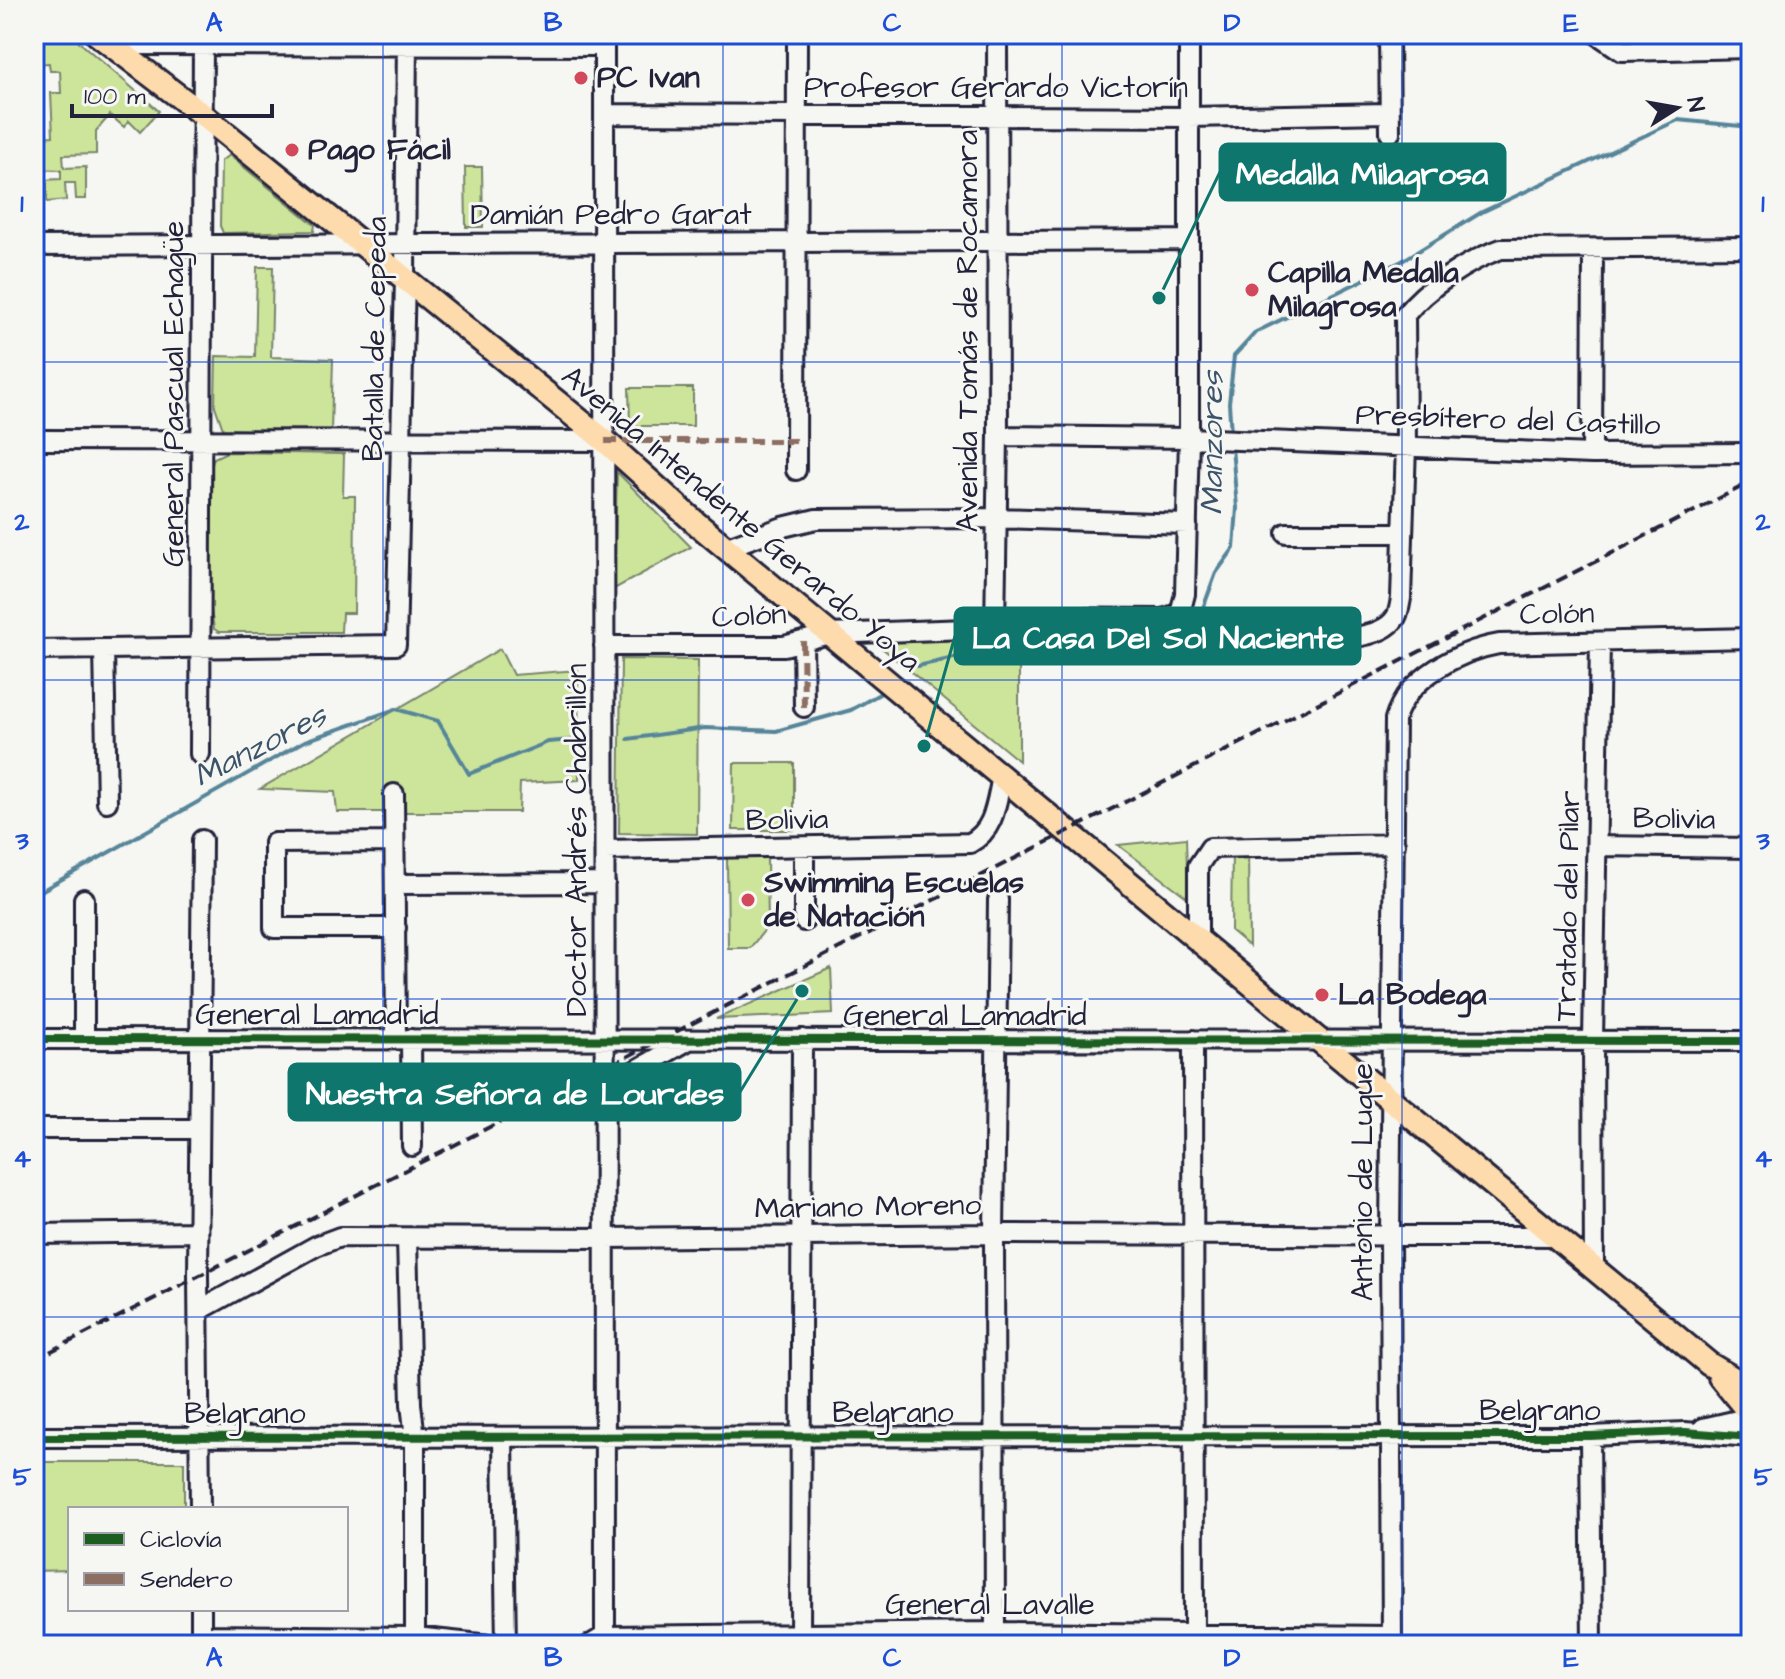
<svg xmlns="http://www.w3.org/2000/svg" width="1785" height="1679" font-family="'Architects Daughter',sans-serif">
  <style>
    .green { fill: #cce59b; stroke: #77846b; stroke-width: 2 }
    .lines { fill: none; stroke-linecap: round; stroke-linejoin: round }
    .stream { stroke: #578599; stroke-width: 4 }
    .minor-casing { stroke: #22223b; stroke-width: 24 }
    .major-casing { stroke: #22223b; stroke-width: 28 }
    .minor { stroke: #f6f6f2; stroke-width: 18 }
    .major { stroke: #fedbac; stroke-width: 22 }
    .rail { stroke: #22223b; stroke-width: 4; stroke-dasharray: 12 6; stroke-linecap: butt }
    .quiet { stroke: #8d6e63; stroke-width: 6; stroke-dasharray: 12 6; stroke-linecap: butt }
    .cycleway-casing { stroke: #f6f6f2; stroke-width: 13 }
    .cycleway { stroke: #1b5e20; stroke-width: 8 }
    .grid { fill: none; stroke: #1d4ed8; stroke-width: 2; stroke-opacity: 0.55 }
    .poi-dot { fill: #d1495b; stroke: #f6f6f2; stroke-width: 3 }
    .labels { text-anchor: middle; dominant-baseline: central; stroke-width: 6; stroke-linejoin: round; paint-order: stroke }
    .poi-label { font-size: 30px; font-weight: bold; fill: #22223b; stroke: #f6f6f2; text-anchor: start }
    .street-label { font-size: 30px; fill: #22223b; stroke: #f6f6f2 }
    .water-label { font-size: 32px; font-style: italic; fill: #3c546a; stroke: #f6f6f2 }
    .leader { fill: none; stroke: #0f766e; stroke-width: 3 }
    .callout-dot { fill: #0f766e; stroke: #f6f6f2; stroke-width: 3 }
    .callout { fill: #0f766e; stroke: #0f766e; stroke-width: 3 }
    .callout-label { font-size: 32px; text-anchor: middle; font-weight: bold; fill: #fff }
    .neatline { fill: none; stroke: #1d4ed8; stroke-width: 3 }
    .grid-label { font-size: 26px; text-anchor: middle; font-weight: bold; fill: #1d4ed8 }
  </style>
  <rect width="100%" height="100%" fill="#f6f6f2"/>
  <filter id="ink" filterUnits="userSpaceOnUse"><feTurbulence type="fractalNoise" baseFrequency=".0125" numOctaves="2"/><feDisplacementMap in="SourceGraphic" scale="16" xChannelSelector="R" yChannelSelector="G"/><feConvolveMatrix kernelMatrix="1 2 1 2 8 2 1 2 1" color-interpolation-filters="sRGB"/></filter>
  <g filter="url(#ink)">
    <path class="green" d="M34,34H70L159,111L140,132L129,121L124,127L110,115L96,131V154L63,155L64,168L86,167V199H76L75,183H65L66,200L47,202V183H42V180L61,179V170L38,169L37,137L53,136L51,93H61L60,71H50L49,63L34,64Z
      M229,155L315,225L314,231L223,233L220,226L221,161Z
      M465,167H482L483,227H466Z
      M257,267H273L271,357L333,359L331,432L223,429L215,406L216,356L255,357Z
      M629,388H693V426H630Z
      M227,452L344,454L343,496H355L354,613H342L341,632H219L214,629L211,610L210,472L214,458Z
      M617,472L691,547L614,589Z
      M1009,631L1019,654V761L865,634Z
      M500,649L513,675L578,670L579,780L520,783L519,812H337L335,792L260,789Z
      M621,659L698,660L697,834L619,833Z
      M734,763H794V830H733Z
      M1186,838L1188,898L1118,845Z
      M1232,849H1248L1249,946L1231,931Z
      M767,857L768,926L750,948H728L727,858Z
      M831,968L833,1014L716,1019Z
      M34,1462H184V1509H70V1570L34,1571Z"/>
    <g class="lines">
      <path class="stream" d="M1231,434L1229,403L1234,356L1256,332L1402,261L1482,212L1678,120L1751,127
        M918,666L990,650L1173,636L1198,622L1216,573L1234,548L1237,508L1232,447
        M628,739L705,728L776,731L851,710L883,692
        M34,895L305,741L396,709L438,721L469,774L548,742L585,739"/>
      <g class="minor-casing">
        <path id="minor" d="M604,34L605,1645
          M1389,34L1390,133
          M1597,34L1622,51L1751,48
          M109,45L604,46
          M604,114L1189,117L1388,113
          M34,246L1188,240
          M998,436L1189,438L1592,454L1751,453
          M34,440L605,441
          M1592,454L1593,250
          M796,470L797,34
          M1286,533H1403
          M725,548L783,527L816,519L996,518L1187,524
          M995,628L998,436L997,34
          M1274,637C1305,637 1378,647 1396,617C1399,612 1400,604 1401,598L1406,445L1405,315C1426,288 1469,260 1501,249L1751,247
          M803,641L804,707
          M604,646H784L829,634L995,628L1025,618L1163,619L1180,613L1185,594L1189,438V34
          M104,649L107,802
          M34,650L396,645L405,279L407,34
          M200,754L203,34
          M394,794L396,1039
          M394,842L274,843V928H396
          M1597,846L1751,848
          M605,850L970,843C995,830 996,803 1002,777
          M395,884L605,883
          M84,899V1039
          M804,921V848
          M1198,939V866L1210,848L1395,844
          M34,1039L1751,1041
          M411,1039L412,1146
          M1193,1040L1194,1645
          M605,1088L689,1040
          M34,1129H199
          M34,1234L198,1232
          M407,1238L411,1404L415,1438V1645
          M1594,1268L1593,1040L1600,642
          M200,1310L316,1246L340,1237L605,1238L994,1234L1555,1236
          M1703,1428L1751,1417
          M1590,1436L1592,1645
          M34,1437L1590,1436L1685,1432L1751,1437
          M503,1437L506,1645
          M200,1509L198,1275L202,840
          M201,1635L415,1637L490,1645
          M201,1645V1609
          M590,1645L605,1636L995,1632L1392,1636
          M800,1645L802,1039
          M995,1645L994,1234L998,900
          M1392,1645L1390,1235L1395,719C1407,678 1459,651 1499,644L1751,638"/>
      </g>
      <g class="major-casing">
        <path id="major" d="M97,34L203,115L605,441L696,523L1709,1364L1751,1389
          M1720,1377L1751,1415"/>
      </g>
      <use href="#minor" class="minor"/>
      <use href="#major" class="major"/>
      <path class="rail" d="M34,1360L1751,482"/>
      <path class="quiet" d="M605,441H796
        M803,641L804,707"/>
      <g class="cycleway-casing">
        <path id="cycleway" d="M34,1039L1751,1041
          M34,1437L1590,1436L1685,1432L1751,1437"/>
      </g>
      <use href="#cycleway" class="cycleway"/>
    </g>
  </g>
  <path class="grid" d="M383,34V1645M723,34V1645M1062,34V1645M1402,34V1645M34,362H1751M34,680H1751M34,999H1751M34,1317H1751"/>
  <g class="poi-dot">
    <circle cx="581" cy="78" r="8"/>
    <circle cx="292" cy="150" r="8"/>
    <circle cx="1252" cy="290" r="8"/>
    <circle cx="748" cy="900" r="8"/>
    <circle cx="1322" cy="995" r="8"/>
  </g>
  <g class="labels">
    <g class="poi-label">
      <text x="597" y="78">PC Ivan</text>
      <text x="308" y="150">Pago Fácil</text>
      <text x="1268" y="273">Capilla Medalla<tspan x="1268" dy="34">Milagrosa</tspan></text>
      <text x="764" y="883">Swimming Escuelas<tspan x="764" dy="34">de Natación</tspan></text>
      <text x="1338" y="995">La Bodega</text>
    </g>
    <g class="street-label">
      <text x="996" y="88">Profesor Gerardo Victorín</text>
      <text x="611" y="215">Damián Pedro Garat</text>
      <text transform="translate(968 331) rotate(-90)">Avenida Tomás de Rocamora</text>
      <text transform="translate(375 339) rotate(-89)">Batalla de Cepeda</text>
      <text transform="translate(174 394) rotate(-90)">General Pascual Echagüe</text>
      <text transform="translate(1508 420) rotate(2)">Presbítero del Castillo</text>
      <text transform="translate(741 519) rotate(40)">Avenida Intendente Gerardo Yoya</text>
      <text transform="translate(1557 614) rotate(-1)">Colón</text>
      <text transform="translate(749 616) rotate(-3)">Colón</text>
      <text transform="translate(1674 819) rotate(1)">Bolivia</text>
      <text transform="translate(787 820) rotate(-1)">Bolivia</text>
      <text transform="translate(577 840) rotate(-90)">Doctor Andrés Chabrillón</text>
      <text transform="translate(1568 906) rotate(-89)">Tratado del Pilar</text>
      <text x="317" y="1015">General Lamadrid</text>
      <text x="965" y="1016">General Lamadrid</text>
      <text transform="translate(1363 1182) rotate(-90)">Antonio de Luque</text>
      <text transform="translate(868 1207) rotate(-1)">Mariano Moreno</text>
      <text x="1540" y="1411">Belgrano</text>
      <text x="893" y="1413">Belgrano</text>
      <text x="245" y="1414">Belgrano</text>
      <text x="990" y="1605">General Lavalle</text>
    </g>
    <g class="water-label">
      <text transform="translate(1212 443) rotate(-90)">Manzores</text>
      <text transform="translate(260 746) rotate(-27)">Manzores</text>
    </g>
  </g>
  <path class="leader" d="M1159 298L1220 172M924 746L955 636M802 991L740 1092"/>
  <g class="callout-dot">
    <circle cx="1159" cy="298" r="8"/>
    <circle cx="924" cy="746" r="8"/>
    <circle cx="802" cy="991" r="8"/>
  </g>
  <g class="callout">
    <rect x="1220" y="144" width="285" height="56" rx="8"/>
    <rect x="955" y="608" width="405" height="56" rx="8"/>
    <rect x="289" y="1064" width="451" height="56" rx="8"/>
  </g>
  <g class="callout-label">
    <text x="1362" y="184">Medalla Milagrosa</text>
    <text x="1158" y="648">La Casa Del Sol Naciente</text>
    <text x="515" y="1104">Nuestra Señora de Lourdes</text>
  </g>
  <rect width="1785" height="1679" fill="none" stroke="#f6f6f2" stroke-width="88"/>
  <rect x="68" y="1507" width="280" height="104" fill="#f6f6f2" stroke="#a1a1a9" stroke-width="2"/>
  <rect x="84" y="1533" width="40" height="12" fill="#1b5e20" stroke="#a1a1a9" stroke-width="2"/>
  <text x="140" y="1547" font-size="24" fill="#22223b">Ciclovía</text>
  <rect x="84" y="1573" width="40" height="12" fill="#8d6e63" stroke="#a1a1a9" stroke-width="2"/>
  <text x="140" y="1587" font-size="24" fill="#22223b">Sendero</text>
  <g transform="translate(1677 108) rotate(79)" stroke="#f6f6f2" stroke-width="6" paint-order="stroke">
  <path d="M0-6L14 30L0 20L-14 30Z" fill="#22223b"/>
  <text y="-12" font-size="22" font-weight="bold" text-anchor="middle" fill="#22223b">N</text>
  </g>
  <path d="M72 104v12h200v-12" fill="none" stroke="#22223b" stroke-width="4"/>
  <text x="84" y="104" font-size="24" fill="#22223b" stroke="#f6f6f2" stroke-width="6" paint-order="stroke">100 m</text>
  <rect x="44" y="44" width="1697" height="1591" class="neatline"/>
  <g class="grid-label">
    <text x="214" y="31">A</text>
    <text x="553" y="31">B</text>
    <text x="892" y="31">C</text>
    <text x="1232" y="31">D</text>
    <text x="1571" y="31">E</text>
    <text x="22" y="212">1</text>
    <text x="1763" y="212">1</text>
    <text x="22" y="530">2</text>
    <text x="1763" y="530">2</text>
    <text x="22" y="849">3</text>
    <text x="1763" y="849">3</text>
    <text x="22" y="1167">4</text>
    <text x="1763" y="1167">4</text>
    <text x="22" y="1485">5</text>
    <text x="1763" y="1485">5</text>
    <text x="214" y="1666">A</text>
    <text x="553" y="1666">B</text>
    <text x="892" y="1666">C</text>
    <text x="1232" y="1666">D</text>
    <text x="1571" y="1666">E</text>
  </g>
</svg>
